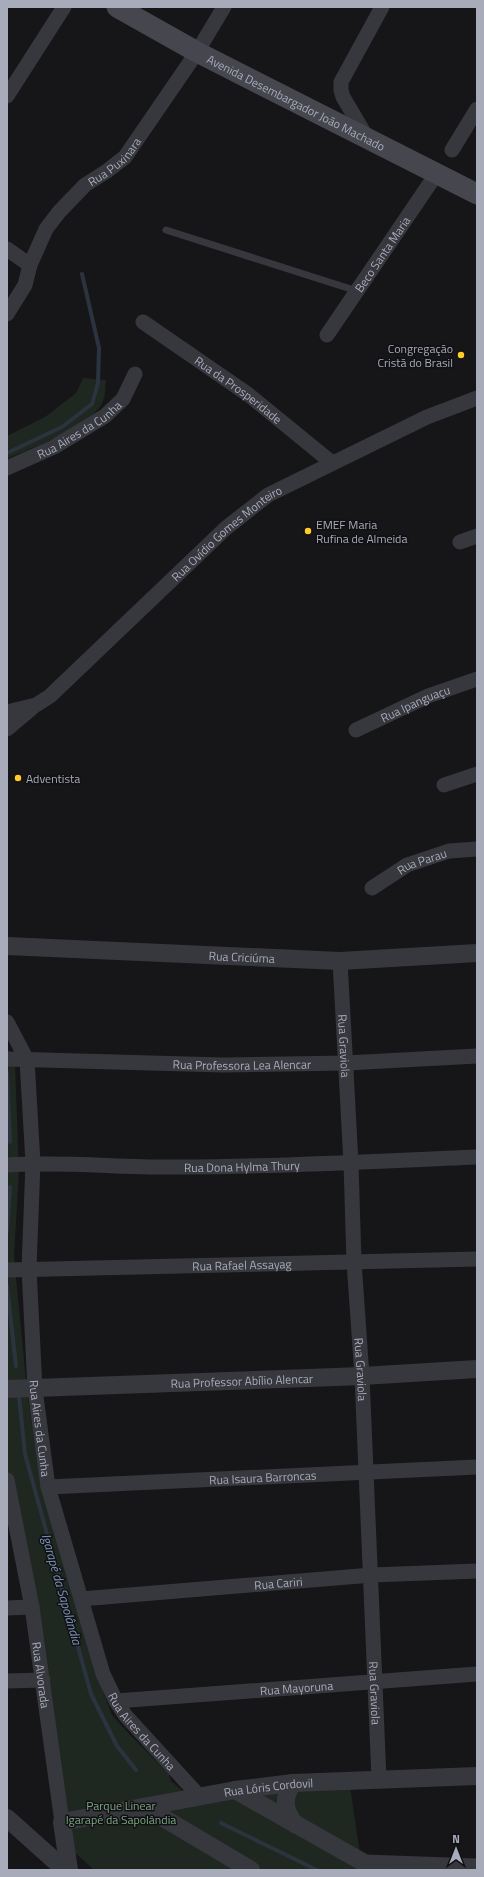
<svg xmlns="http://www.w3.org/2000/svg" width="484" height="1877" font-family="'Titillium Web',sans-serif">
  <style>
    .green { fill: #1e2720 }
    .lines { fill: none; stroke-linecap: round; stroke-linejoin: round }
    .stream { stroke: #2b343e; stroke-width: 4 }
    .service { stroke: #37373e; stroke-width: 7 }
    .minor { stroke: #37373e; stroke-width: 15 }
    .tertiary { stroke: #37373e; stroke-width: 18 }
    .secondary { stroke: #45464e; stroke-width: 21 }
    .poi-dot { fill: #ffcc28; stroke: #111114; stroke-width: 1.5 }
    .labels { text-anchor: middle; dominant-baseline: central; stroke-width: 3; stroke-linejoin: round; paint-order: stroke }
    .street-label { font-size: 12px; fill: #a7abba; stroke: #111114 }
    .poi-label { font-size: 12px; fill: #a7abba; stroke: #111114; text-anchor: start }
    .park-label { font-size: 12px; fill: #7ca783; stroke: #111114 }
    .water-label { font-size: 13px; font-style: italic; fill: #7b95b8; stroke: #111114 }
  </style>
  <rect width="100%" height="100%" fill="#161619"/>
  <path class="green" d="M83,378L106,380C105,386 106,395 103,401C94,425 30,449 7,459V436L45,417L76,393Z
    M7,1047L15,1064L19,1171L14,1256L16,1278L27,1390L40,1480L94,1668L112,1715L130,1735L169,1774L171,1781L193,1800L350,1786L362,1868L365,1870H94L71,1849L19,1528L7,1471Z"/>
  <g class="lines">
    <path class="stream" d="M7,453L62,427L92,404L98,383L99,348L82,274
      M7,1073L10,1142
      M7,1231L10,1187
      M7,1286L16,1366
      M19,1396L25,1454L91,1694L117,1746L136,1770
      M221,1823L317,1870"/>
    <path class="service" d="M166,230L357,291"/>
    <g class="minor">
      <path d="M7,96L64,7"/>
      <path d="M366,136L343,97L341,90V82L382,7"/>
      <path d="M452,150L477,109"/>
      <path d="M7,249L30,265"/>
      <path id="s1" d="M7,314L25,285L30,265L46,229L59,212L85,185L107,171L125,157L197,52L224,7"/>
      <path id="s2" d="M143,322L249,395L331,462"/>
      <path id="s3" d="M327,335L437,173"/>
      <path id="s4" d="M7,468L54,447L105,416L123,399L135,374"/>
      <path d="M460,542L477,536"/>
      <path id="s5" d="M7,712L36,705L50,696L226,528L268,495L427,417L477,398"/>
      <path d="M7,729L32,708"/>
      <path id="s6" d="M356,730L428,696L477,679"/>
      <path d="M444,785L477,774"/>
      <path id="s7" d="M372,888L407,865L449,851L477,849"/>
      <path id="s8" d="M340,961L351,1163L354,1262L362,1376L379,1779"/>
      <path id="s9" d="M7,1022L27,1060L33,1163L29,1268L35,1389L48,1487L103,1674L116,1701L125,1715L200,1797"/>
      <path id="s10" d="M7,1059L223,1065L346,1063L477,1056"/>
      <path id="s11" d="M7,1165C64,1161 122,1168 180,1167C279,1167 378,1161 477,1157"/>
      <path id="s12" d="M7,1270L477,1259"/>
      <path id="s13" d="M7,1480L32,1607L62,1822"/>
      <path id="s14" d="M48,1487L477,1467"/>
      <path id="s15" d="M81,1599L372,1575L477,1571"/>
      <path d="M7,1608L32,1607"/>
      <path d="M7,1681L43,1680"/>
      <path id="s16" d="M116,1701L477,1674"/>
      <path d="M364,1862L477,1866"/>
    </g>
    <g class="tertiary">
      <path id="s17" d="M7,946L340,961L477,953"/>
      <path id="s18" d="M7,1389L362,1376L477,1369"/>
      <path d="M293,1783C282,1799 284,1811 296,1825"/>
      <path d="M235,1790L377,1870"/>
      <path d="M145,1807L251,1870"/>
      <path d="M7,1818L65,1870"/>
      <path id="s19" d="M69,1870L62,1822L235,1790L293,1783L477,1776"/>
    </g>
    <path class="secondary" id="s20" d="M117,7L197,52L477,194"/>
  </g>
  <g class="poi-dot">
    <circle cx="461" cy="355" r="4"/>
    <circle cx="308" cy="531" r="4"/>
    <circle cx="18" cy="778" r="4"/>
  </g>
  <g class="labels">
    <g class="street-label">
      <text stroke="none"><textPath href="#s20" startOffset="203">Avenida Desembargador João Machado</textPath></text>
      <text stroke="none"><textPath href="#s1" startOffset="191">Rua Puxinara</textPath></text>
      <text stroke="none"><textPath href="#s3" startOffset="98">Beco Santa Maria</textPath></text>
      <text stroke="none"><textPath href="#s2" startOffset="117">Rua da Prosperidade</textPath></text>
      <text stroke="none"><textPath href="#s4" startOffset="82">Rua Aires da Cunha</textPath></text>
      <text stroke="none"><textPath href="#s5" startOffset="287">Rua Ovídio Gomes Monteiro</textPath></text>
      <text stroke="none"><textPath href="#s6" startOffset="65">Rua Ipanguaçu</textPath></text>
      <text stroke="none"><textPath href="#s7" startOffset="57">Rua Parau</textPath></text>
      <text stroke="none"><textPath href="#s17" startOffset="235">Rua Criciúma</textPath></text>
      <text stroke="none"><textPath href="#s8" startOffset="85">Rua Graviola</textPath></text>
      <text stroke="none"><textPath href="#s10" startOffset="235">Rua Professora Lea Alencar</textPath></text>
      <text stroke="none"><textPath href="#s11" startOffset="235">Rua Dona Hylma Thury</textPath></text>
      <text stroke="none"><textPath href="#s12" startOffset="235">Rua Rafael Assayag</textPath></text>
      <text stroke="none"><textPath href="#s8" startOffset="409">Rua Graviola</textPath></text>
      <text stroke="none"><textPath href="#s18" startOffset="235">Rua Professor Abílio Alencar</textPath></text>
      <text stroke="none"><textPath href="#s9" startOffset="412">Rua Aires da Cunha</textPath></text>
      <text stroke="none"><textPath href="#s14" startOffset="215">Rua Isaura Barroncas</textPath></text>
      <text stroke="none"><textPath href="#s15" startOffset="198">Rua Cariri</textPath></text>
      <text stroke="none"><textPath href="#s13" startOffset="198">Rua Alvorada</textPath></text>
      <text stroke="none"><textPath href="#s16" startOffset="181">Rua Mayoruna</textPath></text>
      <text stroke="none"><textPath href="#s8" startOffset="733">Rua Graviola</textPath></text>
      <text stroke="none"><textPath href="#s9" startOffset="736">Rua Aires da Cunha</textPath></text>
      <text stroke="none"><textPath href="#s19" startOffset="258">Rua Lóris Cordovil</textPath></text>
    </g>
    <g class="poi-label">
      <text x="453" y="348" text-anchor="end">Congregação<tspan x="453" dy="14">Cristã do Brasil</tspan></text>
      <text x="316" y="524">EMEF Maria<tspan x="316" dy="14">Rufina de Almeida</tspan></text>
      <text x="26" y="778">Adventista</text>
    </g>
    <g class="park-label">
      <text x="121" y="1805">Parque Linear<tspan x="121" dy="14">Igarapé da Sapolândia</tspan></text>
    </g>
    <g class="water-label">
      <text transform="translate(62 1589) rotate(74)">Igarapé da Sapolândia</text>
    </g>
  </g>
  <rect width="484" height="1877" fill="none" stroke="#a7abba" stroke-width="16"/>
  <g transform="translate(456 1849)" stroke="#111114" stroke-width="3" paint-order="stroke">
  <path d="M0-3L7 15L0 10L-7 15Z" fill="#a7abba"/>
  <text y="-6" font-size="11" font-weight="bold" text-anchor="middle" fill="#a7abba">N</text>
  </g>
</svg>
